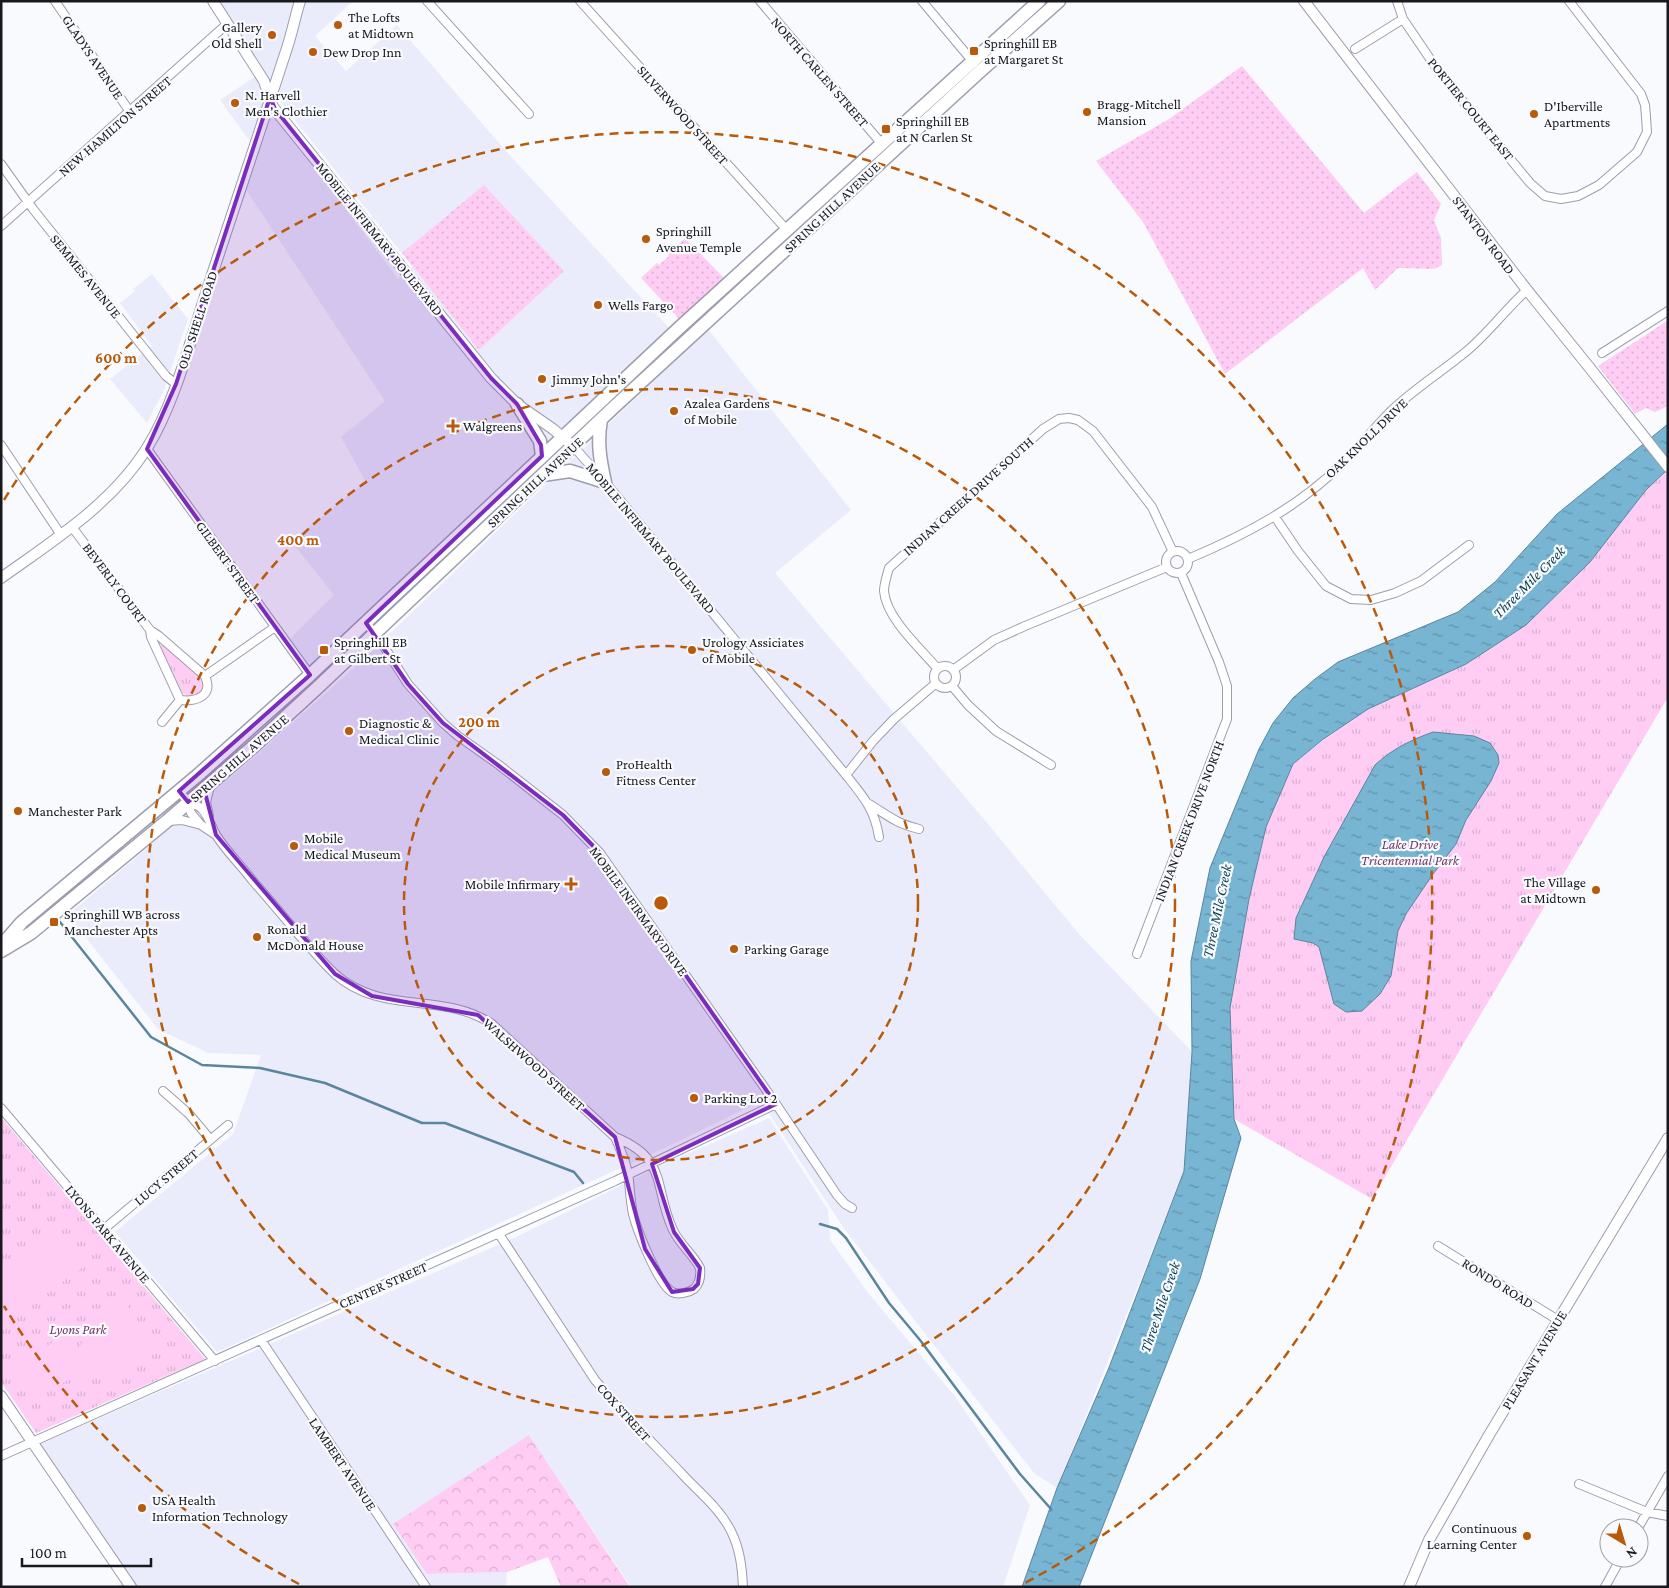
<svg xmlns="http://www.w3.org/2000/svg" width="1669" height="1588" font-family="'Crimson Pro',serif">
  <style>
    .built { fill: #eaecfb }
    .grass { fill: url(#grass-dots) }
    .forest { fill: url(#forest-crowns) }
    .park { fill: url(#park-tufts) }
    .garden { fill: #ffcdf4 }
    .water { fill: url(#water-ripples); stroke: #5a869d }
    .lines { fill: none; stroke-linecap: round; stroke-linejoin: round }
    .stream { stroke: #5a869d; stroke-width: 2.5 }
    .minor-casing { stroke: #9c9dae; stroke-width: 10 }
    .tertiary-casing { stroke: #9c9dae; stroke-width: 12 }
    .primary-casing { stroke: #9c9dae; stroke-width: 15 }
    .minor { stroke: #fff; stroke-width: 8 }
    .tertiary { stroke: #fff; stroke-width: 10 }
    .primary { stroke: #fff; stroke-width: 12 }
    .marked { fill: #7b2cbf; fill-opacity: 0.2; stroke: #7b2cbf; stroke-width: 4; stroke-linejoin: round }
    .ring { fill: none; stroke: #b85a0a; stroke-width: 2.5; stroke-dasharray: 9 6 }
    .poi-dot { fill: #b85a0a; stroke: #f9fafd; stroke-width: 2 }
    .labels { text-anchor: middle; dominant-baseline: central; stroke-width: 4.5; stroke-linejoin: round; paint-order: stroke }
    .poi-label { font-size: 14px; fill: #18181e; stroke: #f9fafd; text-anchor: start }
    .street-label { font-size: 14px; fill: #18181e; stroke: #f9fafd }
    .park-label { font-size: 14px; font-style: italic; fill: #723768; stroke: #f9fafd }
    .water-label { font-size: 15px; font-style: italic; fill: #073e53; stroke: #f9fafd }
    .centre { fill: #b85a0a; stroke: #f9fafd; stroke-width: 2.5 }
    .ring-label { font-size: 15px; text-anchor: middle; font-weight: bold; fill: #b85a0a; stroke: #f9fafd; stroke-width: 4.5; stroke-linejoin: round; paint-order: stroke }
  </style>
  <defs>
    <pattern id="grass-dots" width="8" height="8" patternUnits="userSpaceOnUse" patternTransform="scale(1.25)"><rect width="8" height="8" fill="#ffcdf4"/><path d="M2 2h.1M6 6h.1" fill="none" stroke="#daafd1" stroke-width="1.8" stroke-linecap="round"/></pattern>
    <pattern id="forest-crowns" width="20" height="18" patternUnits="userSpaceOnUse" patternTransform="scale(1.25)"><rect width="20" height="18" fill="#ffcdf4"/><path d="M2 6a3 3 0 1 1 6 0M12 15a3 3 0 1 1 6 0" fill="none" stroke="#daafd1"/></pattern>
    <pattern id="park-tufts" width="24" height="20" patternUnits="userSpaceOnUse" patternTransform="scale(1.25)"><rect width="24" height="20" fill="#ffcdf4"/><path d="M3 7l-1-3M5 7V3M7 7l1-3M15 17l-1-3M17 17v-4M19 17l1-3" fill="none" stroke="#daafd1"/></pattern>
    <pattern id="water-ripples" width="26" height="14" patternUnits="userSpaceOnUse" patternTransform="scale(1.25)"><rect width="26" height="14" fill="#77b5d3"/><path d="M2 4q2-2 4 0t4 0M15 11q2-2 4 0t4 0" fill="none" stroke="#6192ab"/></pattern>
  </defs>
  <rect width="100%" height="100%" fill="#f9fafd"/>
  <path class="built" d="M216,1H351L352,2L315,36L346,71L397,25L506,151L671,330L311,669L289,640L334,595L291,541L366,482L341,437L385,401L245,188L272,110L398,279L413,267L270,89L251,143L220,100L262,72Z
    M152,274L188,319L164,390L147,423L110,379L152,346L120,303L135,291L133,289Z
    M708,329L851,510L775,573L983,818L1079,934L1192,1052L1184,1171L1057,1488L1034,1473L923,1331L843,1227L761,1101L671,1145L217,1352L115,1232L233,1134L261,1055L208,1053L158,1029L68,915L253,758L357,665Z
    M769,1118L828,1210L830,1240L869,1294L954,1395L1030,1505L1003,1587H631L529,1435L427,1574L507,1572L506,1587H115L129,1578L39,1444L514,1238L662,1165Z"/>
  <path class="grass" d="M1242,66L1364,213L1417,172L1441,204L1434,220L1441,238L1442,265L1434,269L1398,268L1375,290L1363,268L1225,374L1143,222L1096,161L1169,119Z
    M484,185L564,271L479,350L402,253Z
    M685,238L725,279L680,320L641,278L657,263L659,265L669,256L668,254Z
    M1667,321L1668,406L1655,412L1646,408L1635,414L1598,366Z"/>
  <path class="forest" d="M529,1435L630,1587H561L548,1557L507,1572L427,1574L393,1524Z"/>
  <path class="park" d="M1668,469V697L1372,1199L1234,1119L1230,1008L1249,899L1266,827L1293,764L1322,741L1368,709L1466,664L1526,625L1646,490Z
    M164,644L201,678L204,685L199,695L188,697L181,692L160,648L161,645Z
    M1,1117L205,1359L36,1433L1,1382Z"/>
  <path class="garden" d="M55,1229L83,1267L2,1326L1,1269Z
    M123,1299L152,1342L149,1353L107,1379L92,1369L80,1348L89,1317L111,1302Z
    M68,1334L89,1369L32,1399L11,1366Z"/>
  <path class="water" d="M1668,424V469L1646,490L1590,562L1526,625L1466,664L1368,709L1322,740L1293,764L1266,827L1249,899L1230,1008L1234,1119L1241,1138L1200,1279L1079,1587H1022L1057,1488L1108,1370L1184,1171L1192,1052L1191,961L1210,868L1259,749L1273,723L1293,698L1315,679L1338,662L1458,612L1495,582L1557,514Z
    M1433,732L1474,736L1490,743L1498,755L1499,763L1491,781L1466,820L1456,844L1433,874L1406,914L1398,931L1391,976L1380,994L1362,1011L1346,1012L1334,1004L1319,947L1313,943L1294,939L1296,918L1324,857L1375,765C1392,749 1411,740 1433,732Z"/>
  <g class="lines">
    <path class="stream" d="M60,922L151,1037L202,1065L260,1068L325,1083L422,1123H445L574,1172L583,1183
      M820,1224L837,1229L846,1238L889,1303L920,1340L1020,1474L1051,1509"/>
    <g class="minor-casing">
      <path id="minor" d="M55,1L130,112
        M427,1L529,114
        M580,1L786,229
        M760,1L881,143
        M922,1L974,63
        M1397,1L1403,19L1439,72L1530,183L1545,196L1561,199L1578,196L1599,185L1637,152L1647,132L1646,117L1645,105L1641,94L1569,1
        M1355,49L1403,19
        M1,164L33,209L166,376L176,384
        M1,226L227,24
        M1602,353L1668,311
        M1,445L61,535
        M573,446L605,482L846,775C863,796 875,810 879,837
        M147,449L310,675
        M1275,517L1298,551L1326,586L1351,599L1371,600L1395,593L1421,581L1469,545
        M72,527L150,630L159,636L205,676C214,696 196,702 180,700
        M1166 562a11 11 0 1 1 22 0a11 11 0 1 1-22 0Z
        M1188,559C1245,535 1297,508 1342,464C1359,447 1374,428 1391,411C1415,388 1443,371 1468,350C1489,332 1506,309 1527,290
        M366,623L379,639L408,684L443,723L458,736L499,765L563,815L600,853L776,1104L837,1195L845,1204L852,1208
        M150,630L151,637L180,700
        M934 677a11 11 0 1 1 22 0a11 11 0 1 1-22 0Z
        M937,668C920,648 886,618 884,591C884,584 887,575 889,568L1043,429L1059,419L1069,418L1078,420L1093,431L1152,507L1173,552
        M953,670L994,640L1025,626L1167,567
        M205,676L275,627
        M952,686L968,705L996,731L1051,765
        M162,722L180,700
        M846,775L873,741L894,719L935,684
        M179,791L188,802L191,813L201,825L216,835
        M188,802C193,804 198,805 202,809C209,817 211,826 216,835C226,851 241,865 252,880C268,898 283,916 299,935C311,948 322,962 335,974C382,1016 443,991 492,1024L615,1137
        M869,804C889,816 895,823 919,829
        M209,816L206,802L210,786
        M168,821L182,820L201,825
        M1137,954L1227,719V686L1219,662L1181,573
        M163,1091L189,1114L210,1139
        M1,1108L215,1361
        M615,1137C669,1159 653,1187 673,1230C680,1245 693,1254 700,1268C701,1276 700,1283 694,1289C688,1293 678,1295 672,1292C658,1284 637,1230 633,1214C630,1200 630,1186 628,1173C625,1160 620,1148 615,1137Z
        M104,1229L228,1125
        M499,1234L595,1380C623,1414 654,1444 684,1476C700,1493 720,1509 731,1531C740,1549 742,1567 743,1587
        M1438,1246L1558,1320
        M261,1340L426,1587
        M1,1456L615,1181L776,1104
        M1579,1484L1647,1512L1668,1516
        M1638,1528L1668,1476
        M1605,1587L1621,1558"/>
    </g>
    <g class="tertiary-casing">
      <path id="tertiary" d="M213,1L264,81L273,107L491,378L517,404L553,429L573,446
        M1304,1L1527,290L1589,367L1668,467
        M1,578C54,540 112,504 147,448C174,405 189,345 205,296C232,214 260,131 287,48C292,33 295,17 300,1
        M1,1396L131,1587
        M1409,1587L1429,1540L1489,1435L1668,1138"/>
    </g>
    <g class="primary-casing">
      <path id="primary" d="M517,404L540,441L542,456
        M601,420C597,442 600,460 605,482
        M543,475L570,471L605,482
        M1,946L22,922L198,775L310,675L679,328L1039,1
        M1,951L31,933L167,821L256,744L316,689L614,407L977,74L1059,1"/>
    </g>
    <use href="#minor" class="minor"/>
    <use href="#tertiary" class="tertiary"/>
    <use href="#primary" class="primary"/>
  </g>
  <path class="marked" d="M270,97L275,109L491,378L517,404L541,445L542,456L366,623L408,684L443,723L563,815L600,853L776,1104L652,1164L674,1232L700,1268L698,1284L693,1289L672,1292L645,1249L615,1137L478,1015L372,996L335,974L216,835L204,789L188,802L179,791L310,675L147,449L176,384Z"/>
  <g class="ring">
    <circle cx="661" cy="903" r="257"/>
    <circle cx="661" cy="903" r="514"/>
    <path d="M299 1584A771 771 0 0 1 4 1306M4 500A771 771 0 1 1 1023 1584"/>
  </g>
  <g class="poi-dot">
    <circle cx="338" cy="25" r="5"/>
    <circle cx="272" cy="35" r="5"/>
    <rect x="969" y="46" width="10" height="10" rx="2.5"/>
    <circle cx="313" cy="52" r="5"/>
    <circle cx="235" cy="103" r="5"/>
    <circle cx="1087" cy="112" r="5"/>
    <circle cx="1534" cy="114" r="5"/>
    <rect x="881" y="124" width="10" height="10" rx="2.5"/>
    <circle cx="646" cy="239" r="5"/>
    <circle cx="598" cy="305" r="5"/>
    <circle cx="542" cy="379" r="5"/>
    <circle cx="674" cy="411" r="5"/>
    <path d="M450.5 418.5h5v5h5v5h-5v5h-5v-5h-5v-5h5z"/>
    <rect x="319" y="645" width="10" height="10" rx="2.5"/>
    <circle cx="692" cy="650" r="5"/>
    <circle cx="349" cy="731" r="5"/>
    <circle cx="606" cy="772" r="5"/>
    <circle cx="18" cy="811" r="5"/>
    <circle cx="294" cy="846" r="5"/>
    <path d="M568.5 876.5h5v5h5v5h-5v5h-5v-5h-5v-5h5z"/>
    <circle cx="1596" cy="890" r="5"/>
    <rect x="49" y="917" width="10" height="10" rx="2.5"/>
    <circle cx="257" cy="937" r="5"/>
    <circle cx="734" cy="949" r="5"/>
    <circle cx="694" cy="1098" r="5"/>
    <circle cx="142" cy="1508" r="5"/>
    <circle cx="1527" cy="1536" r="5"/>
  </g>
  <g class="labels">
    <g class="poi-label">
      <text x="348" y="17">The Lofts<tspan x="348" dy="16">at Midtown</tspan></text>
      <text x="262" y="27" text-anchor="end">Gallery<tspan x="262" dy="16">Old Shell</tspan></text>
      <text x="984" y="43">Springhill EB<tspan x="984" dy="16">at Margaret St</tspan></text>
      <text x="323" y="52">Dew Drop Inn</text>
      <text x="245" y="95">N. Harvell<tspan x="245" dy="16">Men's Clothier</tspan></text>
      <text x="1097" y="104">Bragg-Mitchell<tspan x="1097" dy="16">Mansion</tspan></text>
      <text x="1544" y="106">D'Iberville<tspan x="1544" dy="16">Apartments</tspan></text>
      <text x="896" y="121">Springhill EB<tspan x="896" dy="16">at N Carlen St</tspan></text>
      <text x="656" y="231">Springhill<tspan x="656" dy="16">Avenue Temple</tspan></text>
      <text x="608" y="305">Wells Fargo</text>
      <text x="552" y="379">Jimmy John's</text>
      <text x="684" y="403">Azalea Gardens<tspan x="684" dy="16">of Mobile</tspan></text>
      <text x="463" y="426">Walgreens</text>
      <text x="334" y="642">Springhill EB<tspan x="334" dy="16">at Gilbert St</tspan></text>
      <text x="702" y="642">Urology Assiciates<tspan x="702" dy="16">of Mobile</tspan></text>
      <text x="359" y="723">Diagnostic &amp;<tspan x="359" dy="16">Medical Clinic</tspan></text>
      <text x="616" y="764">ProHealth<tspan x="616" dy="16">Fitness Center</tspan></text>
      <text x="28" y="811">Manchester Park</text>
      <text x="304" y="838">Mobile<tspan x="304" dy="16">Medical Museum</tspan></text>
      <text x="1586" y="882" text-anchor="end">The Village<tspan x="1586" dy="16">at Midtown</tspan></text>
      <text x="560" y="884" text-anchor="end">Mobile Infirmary</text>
      <text x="64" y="914">Springhill WB across<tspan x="64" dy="16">Manchester Apts</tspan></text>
      <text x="267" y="929">Ronald<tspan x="267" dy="16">McDonald House</tspan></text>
      <text x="744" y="949">Parking Garage</text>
      <text x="704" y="1098">Parking Lot 2</text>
      <text x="152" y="1500">USA Health<tspan x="152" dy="16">Information Technology</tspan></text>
      <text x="1517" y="1528" text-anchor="end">Continuous<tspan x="1517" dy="16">Learning Center</tspan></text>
    </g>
    <g class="street-label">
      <text transform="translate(93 57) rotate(56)">GLADYS AVENUE</text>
      <text transform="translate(820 72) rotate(49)">NORTH CARLEN STREET</text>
      <text transform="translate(1471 109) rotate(51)">PORTIER COURT EAST</text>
      <text transform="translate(683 115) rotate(48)">SILVERWOOD STREET</text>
      <text transform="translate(115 126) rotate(-41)">NEW HAMILTON STREET</text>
      <text transform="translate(832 207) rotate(-43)">SPRING HILL AVENUE</text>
      <text transform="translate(1484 235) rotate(53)">STANTON ROAD</text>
      <text transform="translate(380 239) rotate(51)">MOBILE INFIRMARY BOULEVARD</text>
      <text transform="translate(86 276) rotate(51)">SEMMES AVENUE</text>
      <text transform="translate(197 320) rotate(-72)">OLD SHELL ROAD</text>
      <text transform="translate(1366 438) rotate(-44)">OAK KNOLL DRIVE</text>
      <text transform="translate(535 482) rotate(-43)">SPRING HILL AVENUE</text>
      <text transform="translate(968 496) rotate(-42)">INDIAN CREEK DRIVE SOUTH</text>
      <text transform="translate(651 538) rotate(50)">MOBILE INFIRMARY BOULEVARD</text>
      <text transform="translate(228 562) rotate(54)">GILBERT STREET</text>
      <text transform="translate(115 583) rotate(53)">BEVERLY COURT</text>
      <text transform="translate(239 758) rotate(-41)">SPRING HILL AVENUE</text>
      <text transform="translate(1189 821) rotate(-69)">INDIAN CREEK DRIVE NORTH</text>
      <text transform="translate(639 911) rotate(54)">MOBILE INFIRMARY DRIVE</text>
      <text transform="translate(534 1064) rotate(42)">WALSHWOOD STREET</text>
      <text transform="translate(166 1177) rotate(-40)">LUCY STREET</text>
      <text transform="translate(108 1234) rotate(50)">LYONS PARK AVENUE</text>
      <text transform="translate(1498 1283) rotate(32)">RONDO ROAD</text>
      <text transform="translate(383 1285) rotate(-24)">CENTER STREET</text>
      <text transform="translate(1534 1360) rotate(-59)">PLEASANT AVENUE</text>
      <text transform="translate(624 1412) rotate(48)">COX STREET</text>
      <text transform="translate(343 1464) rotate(56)">LAMBERT AVENUE</text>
    </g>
    <g class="park-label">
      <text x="1410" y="844">Lake Drive<tspan x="1410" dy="16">Tricentennial Park</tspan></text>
      <text x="78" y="1329">Lyons Park</text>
    </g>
    <g class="water-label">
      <text transform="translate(1529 582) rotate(-45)">Three Mile Creek</text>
      <text transform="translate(1217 911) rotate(-78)">Three Mile Creek</text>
      <text transform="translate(1160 1307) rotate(-71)">Three Mile Creek</text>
    </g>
  </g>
  <circle cx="661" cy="903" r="8" class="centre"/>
  <g class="ring-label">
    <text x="116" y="363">600 m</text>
    <text x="298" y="545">400 m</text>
    <text x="479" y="727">200 m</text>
  </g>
  <rect width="1669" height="1588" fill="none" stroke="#18181e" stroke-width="5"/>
  <g transform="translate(1624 1543) rotate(142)"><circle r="24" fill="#f9fafd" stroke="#9fa0a4"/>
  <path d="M0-4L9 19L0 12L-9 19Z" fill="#b85a0a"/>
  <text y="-8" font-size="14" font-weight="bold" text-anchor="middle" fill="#18181e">N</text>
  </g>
  <path d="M22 1558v8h129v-8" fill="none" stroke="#18181e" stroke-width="2.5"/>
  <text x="30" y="1558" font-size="15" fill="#18181e" stroke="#f9fafd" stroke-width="4" paint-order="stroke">100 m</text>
</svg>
